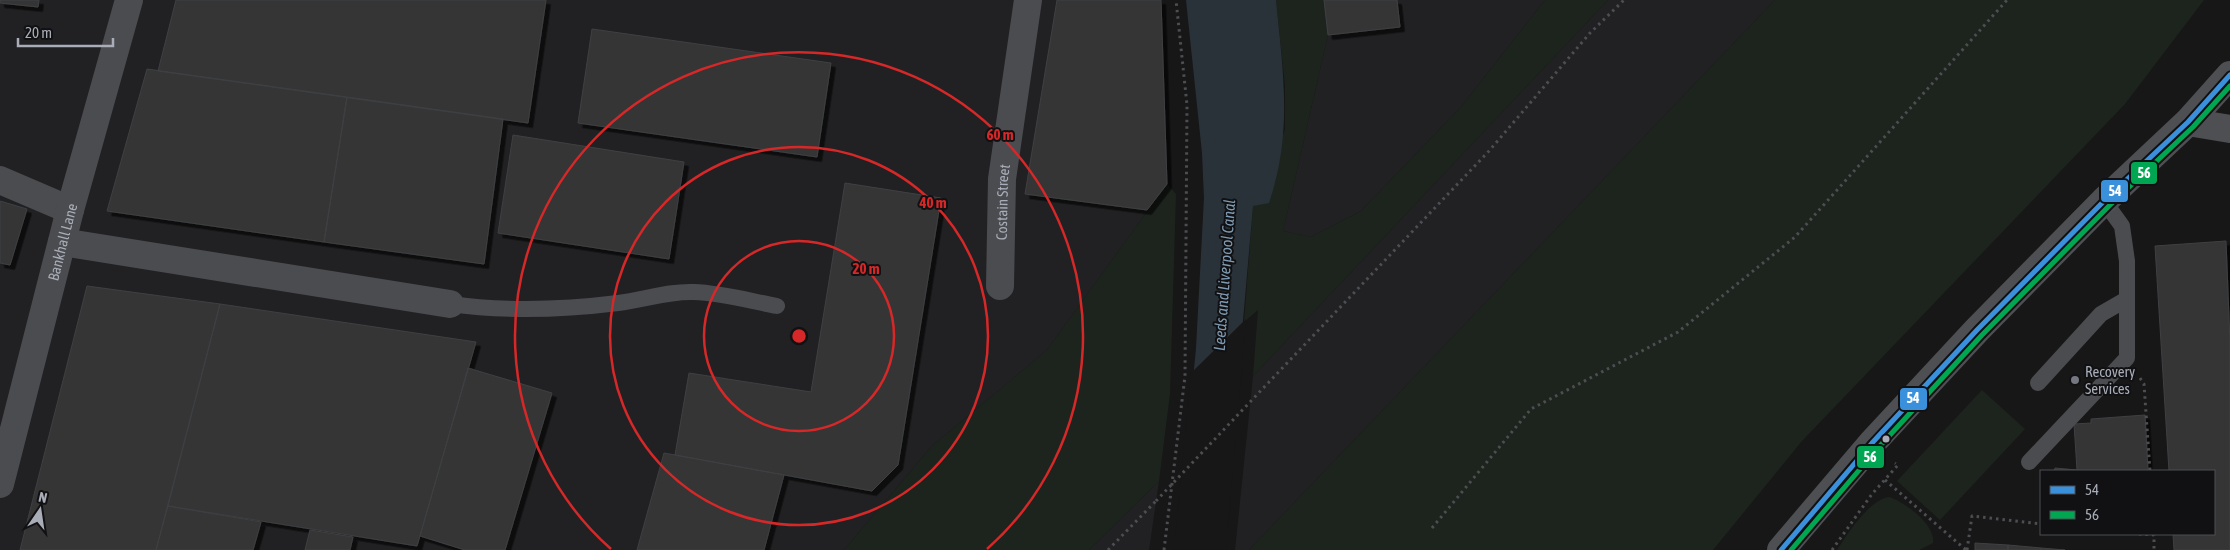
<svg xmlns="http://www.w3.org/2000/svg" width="2230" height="550" font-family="'Asap Condensed',sans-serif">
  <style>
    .built { fill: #212123 }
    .green { fill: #1d241e }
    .water { fill: #2a3239 }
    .pier { fill: #171717 }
    .building { fill: #353536; stroke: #3f4043; filter: url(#shadow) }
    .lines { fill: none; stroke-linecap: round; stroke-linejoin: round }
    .path { stroke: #4d4e52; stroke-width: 3; stroke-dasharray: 2.5 4; stroke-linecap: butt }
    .service { stroke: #4b4c50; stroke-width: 16 }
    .minor { stroke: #4b4c50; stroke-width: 28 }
    .primary { stroke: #4d4f52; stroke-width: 28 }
    .path-bridge { stroke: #4d4e52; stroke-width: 3; stroke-dasharray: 2.5 4; stroke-linecap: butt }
    .bus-1-casing { stroke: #111113; stroke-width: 9 }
    .bus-2-casing { stroke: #111113; stroke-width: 9 }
    .bus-1 { stroke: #3a90db; stroke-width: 5 }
    .bus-2 { stroke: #00a651; stroke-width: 5 }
    .ring { fill: none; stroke: #d62828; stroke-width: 2.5 }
    .poi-dot { fill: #757880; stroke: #111113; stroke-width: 2 }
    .bus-dot { fill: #a8adb8; stroke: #111113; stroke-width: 2 }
    .labels { text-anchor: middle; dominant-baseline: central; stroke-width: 4; stroke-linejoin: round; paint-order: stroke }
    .street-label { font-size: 15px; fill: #a8adb8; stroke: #111113 }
    .poi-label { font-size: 15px; fill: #a8adb8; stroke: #111113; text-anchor: start }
    .water-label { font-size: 16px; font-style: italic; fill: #7f9bb3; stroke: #111113 }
    .centre { fill: #d62828; stroke: #111113; stroke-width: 2.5 }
    .ring-label { font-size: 15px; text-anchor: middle; font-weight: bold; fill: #d62828; stroke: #111113; stroke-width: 4; stroke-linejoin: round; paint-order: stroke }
    .line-badge { stroke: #111113; stroke-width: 2 }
    .badge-label { font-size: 14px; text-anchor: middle; font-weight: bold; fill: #fff }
  </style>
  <defs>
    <filter id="shadow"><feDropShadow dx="4.5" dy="4.5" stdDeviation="0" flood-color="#0009"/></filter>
  </defs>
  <rect width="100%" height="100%" fill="#171717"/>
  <path class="built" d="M0,0H1161L1167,184L1047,350L932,446L844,550H0Z
    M1324,0H1545L1461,107L1361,211L1311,237L1283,231L1328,35Z
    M1608,0H1775L1249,550H1235L1253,376Z
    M1159,481L1149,550H1089Z"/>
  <path class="green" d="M1276,0H1324L1328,35L1283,231L1311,237L1361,211L1461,107L1545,0H1608L1253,376L1258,310L1244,322L1253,206L1285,130V86Z
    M1775,0H2204L2125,104L1802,441L1713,550H1249Z
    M1167,184L1176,194L1170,394L1159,481L1089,550H844L932,446L1047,350Z
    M1982,390L2025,429L1940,520L1897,481Z
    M1889,497C1905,502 1936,525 1933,543L1919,550H1837C1848,533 1869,500 1889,497Z"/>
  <path class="water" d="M1186,0H1276C1283,72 1293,132 1269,203L1253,206L1223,550H1177L1196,348L1204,198L1202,153Z"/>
  <path class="pier" d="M1246,319L1226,550H1174L1191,373Z"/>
  <path class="building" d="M0,0H39L38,7L0,3Z
    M176,0H546L528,123L158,71Z
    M1057,0H1161L1167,184L1147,210L1025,194Z
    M1324,0H1397L1400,27L1328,35Z
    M592,29L831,63L817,157L578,123Z
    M147,69L347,97L324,242L107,211Z
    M347,97L503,119L484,264L324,242Z
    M513,135L684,162L669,259L498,233Z
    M845,183L941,198L898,465L872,491L675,455L689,373L811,392Z
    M0,201L27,209L10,265L0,263Z
    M2226,241L2230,343V550H2174L2173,534H2214V471H2169L2155,246Z
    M87,286L220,304L156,550H20Z
    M220,304L476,342L417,546L168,506Z
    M468,368L552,393L505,550H465L420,536Z
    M2145,415L2148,471H2054L2055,468L2077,470L2074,424L2091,423V419Z
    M664,453L784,475L764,550H637Z
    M168,506L261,522L253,550H156Z
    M310,530L353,537L350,550H305Z
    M1975,543L2008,545V550H1975Z
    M2008,545L2041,548V550H2008Z
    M2041,548L2065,550H2041Z"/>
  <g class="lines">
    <path class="path" d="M2140,378L2144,384L2150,471
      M1250,402L1489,151L1590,33L1624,0
      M1885,480L1966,550
      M1432,528L1531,409L1678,332L1795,237L2007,0
      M2139,534L2154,535V550
      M1108,550L1156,501
      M1164,550L1185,376L1187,105L1176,0
      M1832,550L1872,494L1898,465L1895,463
      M1967,550L1972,516L2041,524"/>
    <path class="service" d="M450,304C507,312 562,310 618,303C644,300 667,291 694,292C722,293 750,301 777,306
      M2038,383L2101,314L2127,299
      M2029,462L2127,358V261L2122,226L2104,201"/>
    <g class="minor">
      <path d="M0,180L70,210"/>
      <path d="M62,242L450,304"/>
      <path id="s1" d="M1000,286L1002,179L1028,0"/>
      <path id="s2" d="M0,484L70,210L129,0"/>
    </g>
    <path class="primary" d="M2188,122L2230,129
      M1781,550L1872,443L1977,330L2104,201L2188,122L2230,75"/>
    <path class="path-bridge" d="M1156,501L1250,402"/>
    <g class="bus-1-casing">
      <path id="bus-1" d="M1781,550L1872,443L1977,330L2104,201L2188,122L2230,75"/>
    </g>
    <g class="bus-2-casing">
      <path id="bus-2" d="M1791,550L1878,448L1982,335L2109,206L2193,127L2230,86"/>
    </g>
    <use href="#bus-1" class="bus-1"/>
    <use href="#bus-2" class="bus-2"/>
  </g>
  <g class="ring">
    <circle cx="799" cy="336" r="95"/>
    <circle cx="799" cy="336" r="189"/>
    <path d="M611 549A284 284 0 1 1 987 549"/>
  </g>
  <circle class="poi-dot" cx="2075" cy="380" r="5"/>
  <circle class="bus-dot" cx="1886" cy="439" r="4.5"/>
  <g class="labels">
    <g class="street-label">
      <text stroke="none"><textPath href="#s1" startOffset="84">Costain Street</textPath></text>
      <text stroke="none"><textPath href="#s2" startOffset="250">Bankhall Lane</textPath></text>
    </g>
    <g class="poi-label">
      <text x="2085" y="371">Recovery<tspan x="2085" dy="17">Services</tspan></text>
    </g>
    <g class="water-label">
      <text transform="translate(1224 275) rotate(-86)">Leeds and Liverpool Canal</text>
    </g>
  </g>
  <circle cx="799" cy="336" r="8" class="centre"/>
  <g class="ring-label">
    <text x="1000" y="140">60 m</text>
    <text x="933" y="208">40 m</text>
    <text x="866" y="274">20 m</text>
  </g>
  <g class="line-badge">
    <rect x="2130" y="161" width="28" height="24" rx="5" fill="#00a651"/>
    <rect x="2100" y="179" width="29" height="24" rx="5" fill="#3a90db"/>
    <rect x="1899" y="387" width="29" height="24" rx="5" fill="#3a90db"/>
    <rect x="1856" y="445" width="29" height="24" rx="5" fill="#00a651"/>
  </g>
  <g class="badge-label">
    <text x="2144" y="178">56</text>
    <text x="2115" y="196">54</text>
    <text x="1913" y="403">54</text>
    <text x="1870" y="462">56</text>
  </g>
  <rect x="2040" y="470" width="175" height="65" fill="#111113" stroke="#4d4f55"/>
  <rect x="2050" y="486" width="25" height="8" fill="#3a90db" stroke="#4d4f55"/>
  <text x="2085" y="495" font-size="15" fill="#a8adb8">54</text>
  <rect x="2050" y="511" width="25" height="8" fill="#00a651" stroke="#4d4f55"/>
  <text x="2085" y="520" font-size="15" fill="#a8adb8">56</text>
  <g transform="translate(40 510) rotate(13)" stroke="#111113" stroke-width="4" paint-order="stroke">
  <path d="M0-4L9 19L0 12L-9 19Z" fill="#a8adb8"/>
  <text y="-8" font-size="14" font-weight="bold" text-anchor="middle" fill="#a8adb8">N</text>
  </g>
  <path d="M18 38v8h95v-8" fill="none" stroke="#a8adb8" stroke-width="2.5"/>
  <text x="25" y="38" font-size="15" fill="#a8adb8" stroke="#111113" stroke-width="4" paint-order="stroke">20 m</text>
</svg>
